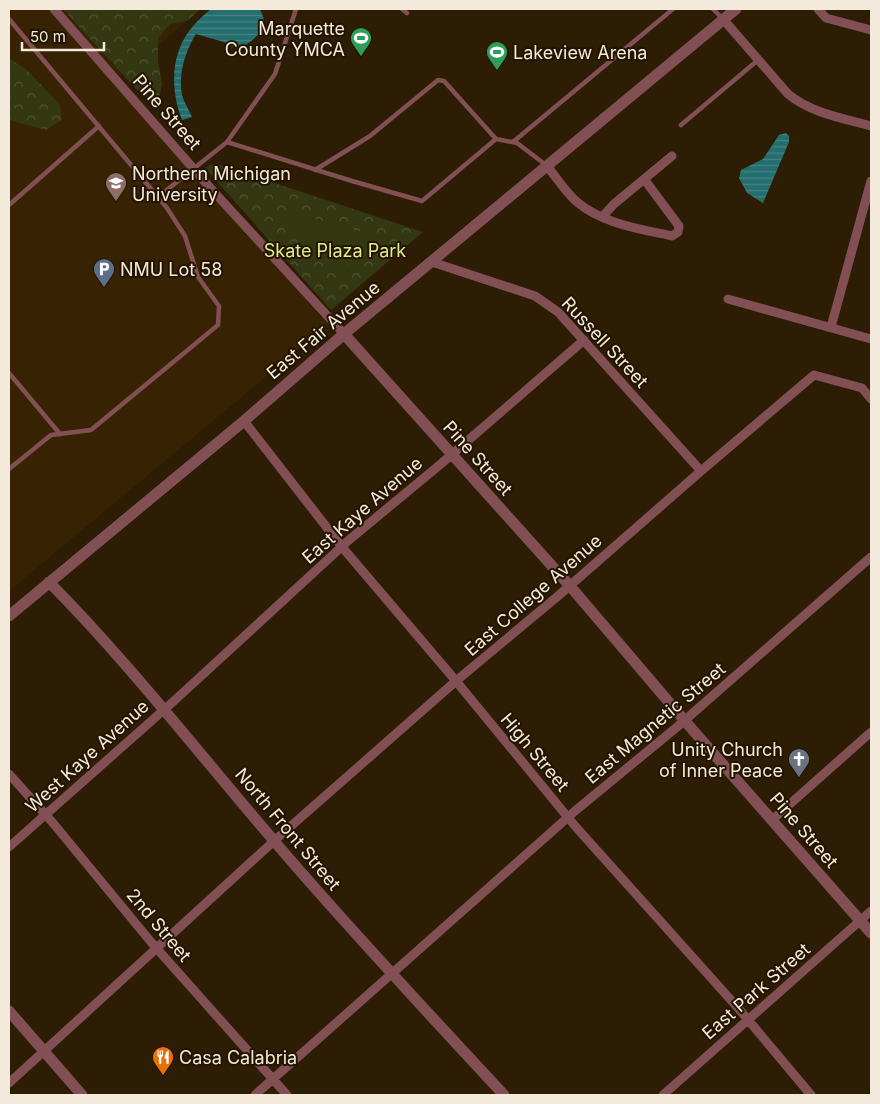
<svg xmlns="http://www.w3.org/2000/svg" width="880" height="1104" font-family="Inter,sans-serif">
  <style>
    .built { fill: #372303 }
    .forest { fill: url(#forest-crowns) }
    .garden { fill: #333712 }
    .water { fill: url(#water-rules) }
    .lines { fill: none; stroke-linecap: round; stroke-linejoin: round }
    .service { stroke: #825054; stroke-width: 4.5 }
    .minor { stroke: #825054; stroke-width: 9 }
    .tertiary { stroke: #825054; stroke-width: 11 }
    .labels { text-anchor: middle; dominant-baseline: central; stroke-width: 4; stroke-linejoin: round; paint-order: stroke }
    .poi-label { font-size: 18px; fill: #f4eadb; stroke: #231400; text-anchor: start }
    .street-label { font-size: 18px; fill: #f4eadb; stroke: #231400 }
    .park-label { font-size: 18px; fill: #e0ec8e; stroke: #231400 }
  </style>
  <defs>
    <pattern id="forest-crowns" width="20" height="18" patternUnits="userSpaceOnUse" patternTransform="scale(1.25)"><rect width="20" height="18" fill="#333712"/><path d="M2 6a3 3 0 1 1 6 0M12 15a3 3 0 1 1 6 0" fill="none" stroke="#515434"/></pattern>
    <pattern id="water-rules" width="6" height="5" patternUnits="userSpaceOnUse" patternTransform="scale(1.25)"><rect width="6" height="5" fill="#256e6f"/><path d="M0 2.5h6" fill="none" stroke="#458383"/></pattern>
  </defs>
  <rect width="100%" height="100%" fill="#2d1d05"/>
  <path class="built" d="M9,9H201L117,80L328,325L9,591Z"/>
  <path class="forest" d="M63,9H201L187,21L170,24L158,38V61L162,84L157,106L137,90Z
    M9,58L27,70L60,105L62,120L46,130L9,120Z
    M213,164L220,165L423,232L331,310L205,168Z"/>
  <path class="garden" d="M288,211L376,236L375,242L336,275L283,216Z"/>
  <path class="water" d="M211,9H260C261,12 264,17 264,21C263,34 248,45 237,49L224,42L196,34C185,52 178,74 182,95C184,102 189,110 192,117L182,120C170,89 170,51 194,25C199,19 205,14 211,9Z
    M786,133L789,136V142L763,203L747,193L739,178L741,170L763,159L779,135Z"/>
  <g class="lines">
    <path class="service" d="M402,9L407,13
      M713,9L722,18
      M9,19L167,208L185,236L198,277L219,306L218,325L91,430L51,435L9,469
      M681,125L758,60
      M227,142L275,74L296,9
      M513,142L673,9
      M315,170L370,136L438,80L444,81L496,139
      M158,197L227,142L352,181L422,201L496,139L517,143L546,165
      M9,205L99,126
      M9,373L60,434"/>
    <path class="minor" d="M54,9L213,191L344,334
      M818,9L826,18L871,30
      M723,19L788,94C811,113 842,118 871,126
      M547,166C557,178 566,193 577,202C603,224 640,229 672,236L678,232L679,226L644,179
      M602,217L614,204L672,156
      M432,262L535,296L558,312L701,471
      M728,299L871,339
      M831,327L871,181
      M244,421L342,547L456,681L575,826L739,1009L811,1095
      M9,774L53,823L151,942L287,1095
      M772,820L871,732
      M9,847L175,700L349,540L442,463L584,340
      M9,1083L274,841L456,681L558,596L701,471L814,375L862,388L871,399
      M255,1095L575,811L677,727L871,557
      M663,1095L871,911"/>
    <path class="tertiary" d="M344,334L570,586L691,728L871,933
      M49,582C132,666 204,760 281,849C353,933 429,1014 504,1095
      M9,616L244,421L344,334L736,9
      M9,1011L82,1095"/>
  </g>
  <defs>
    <g id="stadium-pin" transform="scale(1.125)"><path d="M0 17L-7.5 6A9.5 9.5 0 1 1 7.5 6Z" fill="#2e9e5b" stroke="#231400"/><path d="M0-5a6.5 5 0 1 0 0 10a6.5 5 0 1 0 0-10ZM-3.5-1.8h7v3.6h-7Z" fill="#fff"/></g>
    <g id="university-pin" transform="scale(1.125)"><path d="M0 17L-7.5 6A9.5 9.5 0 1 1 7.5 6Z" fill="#8d6e63" stroke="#231400"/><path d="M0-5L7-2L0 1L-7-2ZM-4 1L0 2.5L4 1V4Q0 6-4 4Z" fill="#fff"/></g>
    <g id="parking-pin" transform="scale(1.125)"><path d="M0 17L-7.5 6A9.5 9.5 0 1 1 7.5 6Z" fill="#5c6f8a" stroke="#231400"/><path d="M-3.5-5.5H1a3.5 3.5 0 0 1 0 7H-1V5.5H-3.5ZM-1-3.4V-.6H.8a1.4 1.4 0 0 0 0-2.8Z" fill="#fff"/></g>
    <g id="church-pin" transform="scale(1.125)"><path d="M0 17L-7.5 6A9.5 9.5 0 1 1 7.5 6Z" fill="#6b7280" stroke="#231400"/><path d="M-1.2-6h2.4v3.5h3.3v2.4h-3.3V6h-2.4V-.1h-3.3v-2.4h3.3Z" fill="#fff"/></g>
    <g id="restaurant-pin" transform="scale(1.125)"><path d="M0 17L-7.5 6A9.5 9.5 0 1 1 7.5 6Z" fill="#e8710a" stroke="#231400"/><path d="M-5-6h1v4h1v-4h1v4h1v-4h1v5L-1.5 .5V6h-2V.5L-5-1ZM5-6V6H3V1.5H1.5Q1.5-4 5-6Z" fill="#fff"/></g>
  </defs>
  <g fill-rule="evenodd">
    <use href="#stadium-pin" x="361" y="38"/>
    <use href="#stadium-pin" x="497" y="52"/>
    <use href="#university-pin" x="116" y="183"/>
    <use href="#parking-pin" x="104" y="269"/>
    <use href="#church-pin" x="799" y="759"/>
    <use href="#restaurant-pin" x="163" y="1057"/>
  </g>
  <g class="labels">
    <g class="poi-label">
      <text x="345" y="28" text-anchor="end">Marquette<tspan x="345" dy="21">County YMCA</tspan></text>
      <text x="513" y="52">Lakeview Arena</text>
      <text x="132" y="173">Northern Michigan<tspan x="132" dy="21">University</tspan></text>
      <text x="120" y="269">NMU Lot 58</text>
      <text x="783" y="749" text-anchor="end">Unity Church<tspan x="783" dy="21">of Inner Peace</tspan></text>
      <text x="179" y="1057">Casa Calabria</text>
    </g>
    <g class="street-label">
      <text transform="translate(167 112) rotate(49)">Pine Street</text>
      <text transform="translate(323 330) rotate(-40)">East Fair Avenue</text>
      <text transform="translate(605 342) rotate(47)">Russell Street</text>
      <text transform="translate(478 458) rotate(48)">Pine Street</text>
      <text transform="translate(362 510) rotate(-41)">East Kaye Avenue</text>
      <text transform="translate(533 595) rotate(-41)">East College Avenue</text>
      <text transform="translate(655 723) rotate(-40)">East Magnetic Street</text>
      <text transform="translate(535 752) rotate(50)">High Street</text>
      <text transform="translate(87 756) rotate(-42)">West Kaye Avenue</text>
      <text transform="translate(288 829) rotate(50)">North Front Street</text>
      <text transform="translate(804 830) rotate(49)">Pine Street</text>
      <text transform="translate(159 925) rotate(50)">2nd Street</text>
      <text transform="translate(756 991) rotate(-41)">East Park Street</text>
    </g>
    <g class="park-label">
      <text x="335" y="250">Skate Plaza Park</text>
    </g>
  </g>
  <rect width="880" height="1104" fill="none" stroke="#f4eadb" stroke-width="20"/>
  <path d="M22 42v8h82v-8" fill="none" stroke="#f4eadb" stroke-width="2.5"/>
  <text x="30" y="42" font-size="15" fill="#f4eadb" stroke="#231400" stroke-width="4" paint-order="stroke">50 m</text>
</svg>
